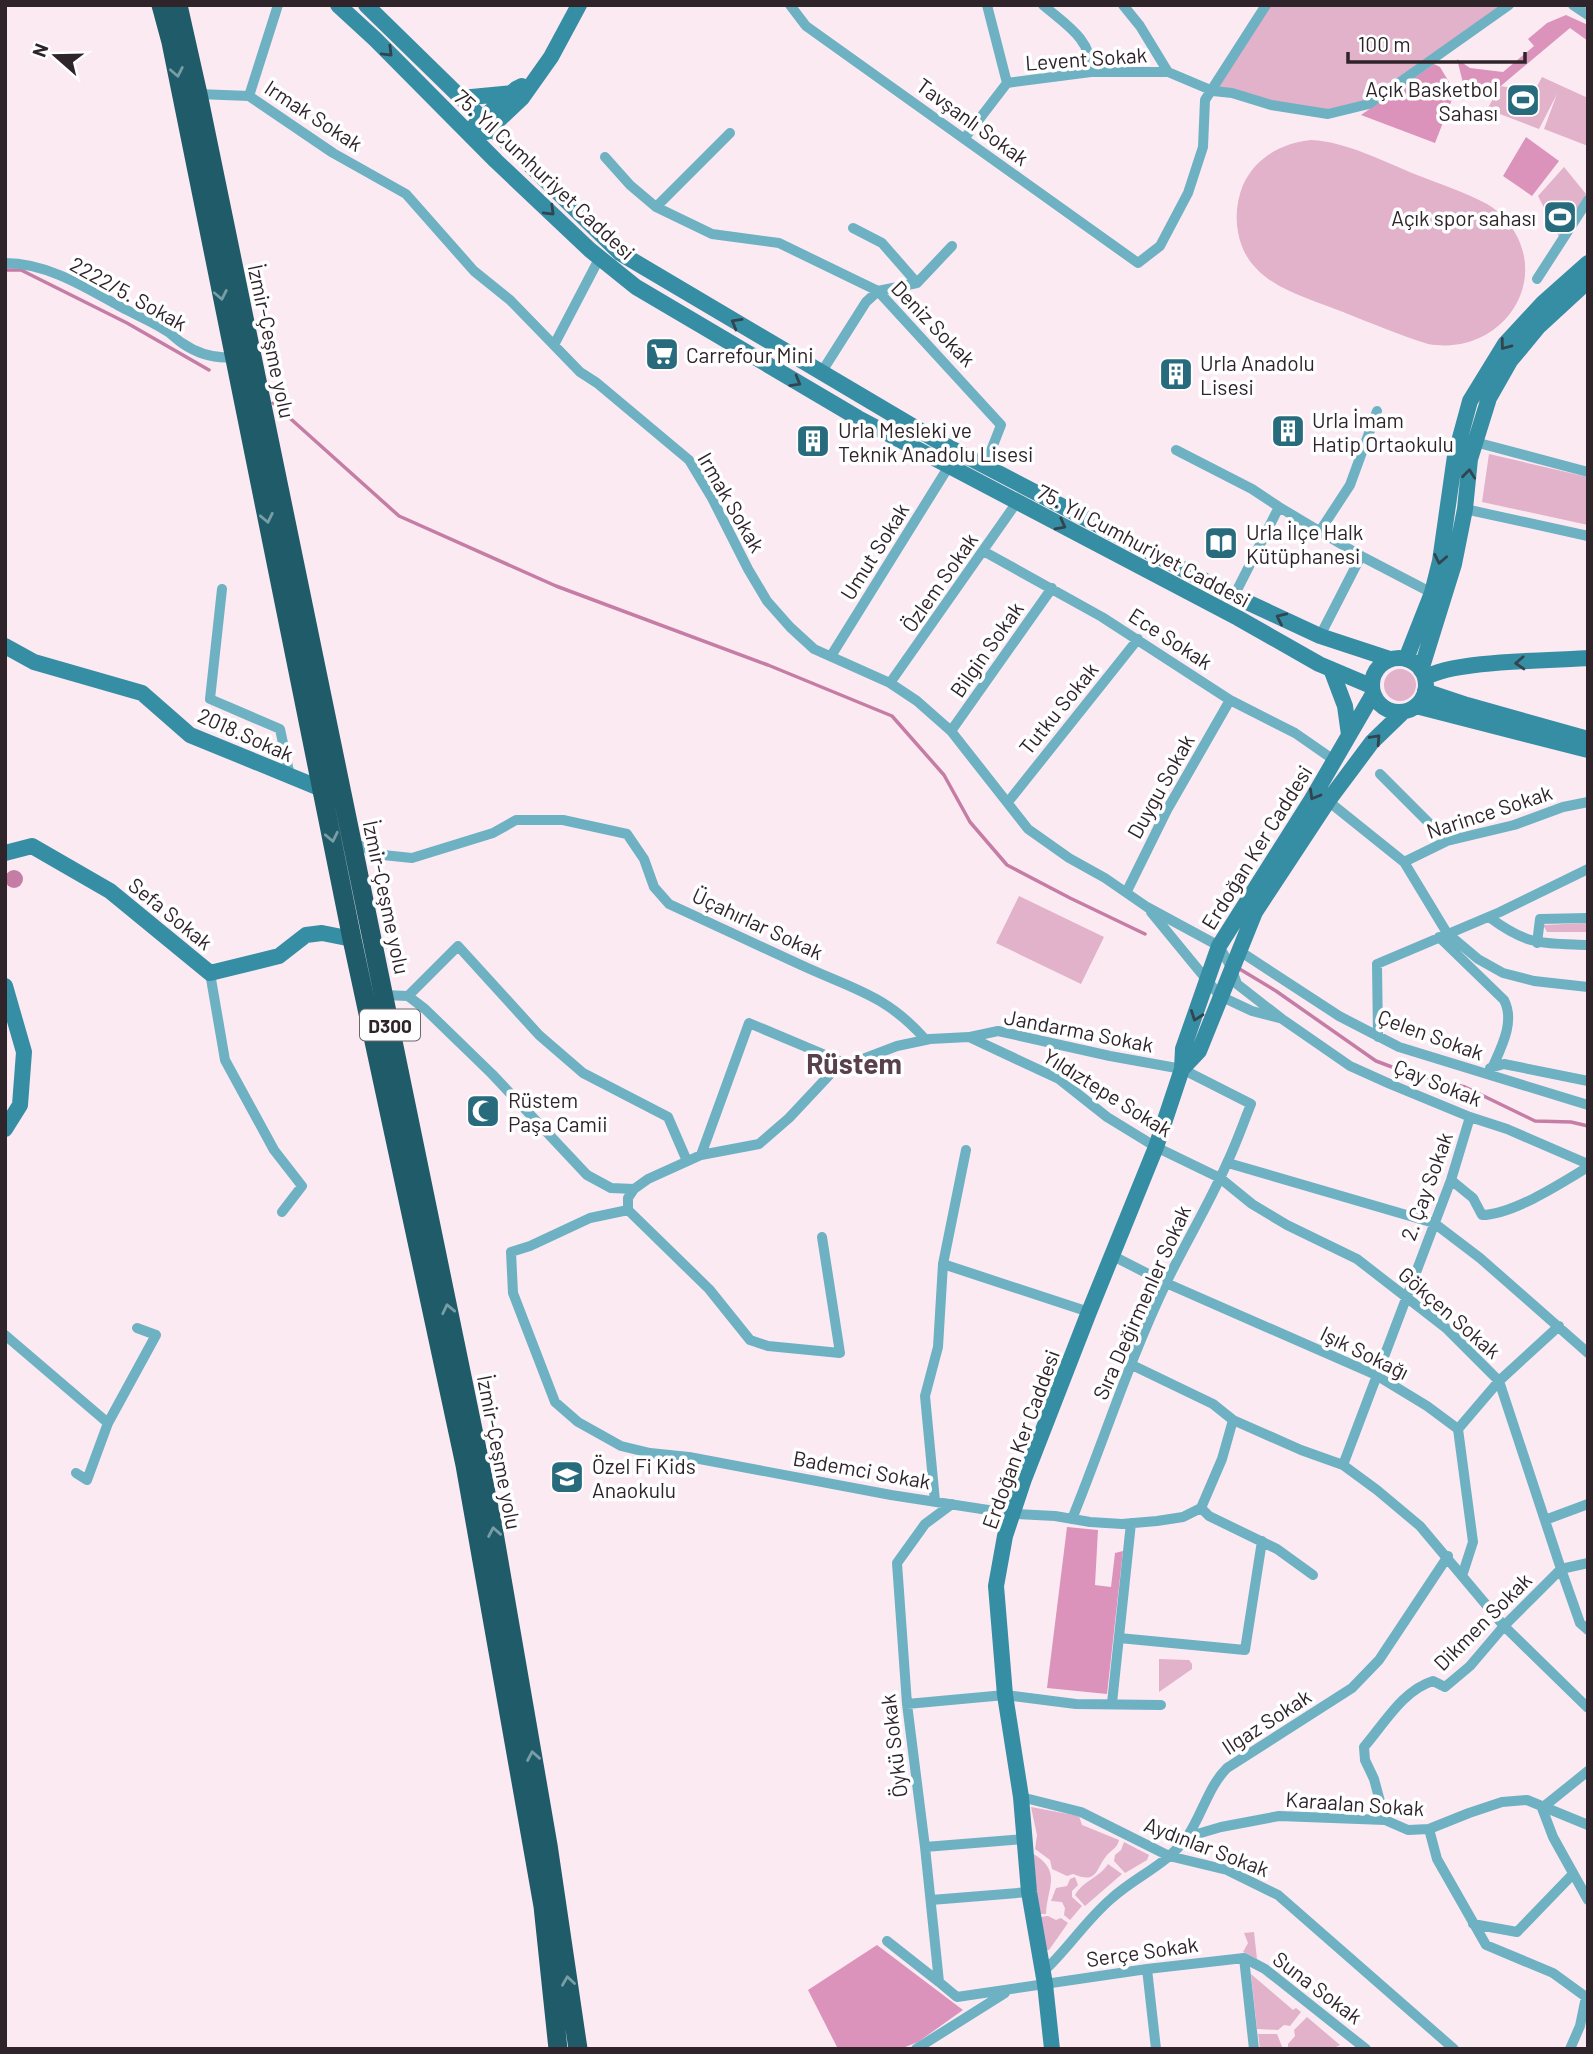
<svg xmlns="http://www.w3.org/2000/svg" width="1593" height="2054" font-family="Barlow,sans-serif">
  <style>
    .green { fill: #e2b1ca }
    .forest { fill: #dc93bb }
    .water { fill: #c57da5 }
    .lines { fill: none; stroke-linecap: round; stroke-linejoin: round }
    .stream { stroke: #c57da5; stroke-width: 3.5 }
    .street { stroke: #6eb1c3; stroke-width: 10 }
    .secondary { stroke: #368ea4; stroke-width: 16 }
    .highway { stroke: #1f5b69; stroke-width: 19 }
    .oneway { stroke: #31444f }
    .oneway2 { stroke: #799da5 }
    .labels { text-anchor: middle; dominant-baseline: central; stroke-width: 7; stroke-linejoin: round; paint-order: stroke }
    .shield { fill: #fff; stroke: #6d666a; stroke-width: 2 }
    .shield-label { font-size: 19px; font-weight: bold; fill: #2f242a }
    .street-label { font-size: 21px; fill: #2f242a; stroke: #fff }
    .poi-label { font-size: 21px; fill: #2f242a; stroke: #fff; text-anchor: start }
    .district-label { font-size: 28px; font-weight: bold; fill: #58404d; stroke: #fff }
  </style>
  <rect width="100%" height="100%" fill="#fceaf3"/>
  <path class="green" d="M1266,5H1509L1369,104L1328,114L1213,91Z
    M1542,77L1588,98V146L1544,129L1557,94L1539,129L1487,109L1501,86L1534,92Z
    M1311,140C1348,142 1384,162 1417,175C1440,184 1465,192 1487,204C1494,208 1501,214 1507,221C1555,280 1501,357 1428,344C1399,335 1371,323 1343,312C1301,295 1247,284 1238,232C1235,216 1237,200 1243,185C1256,157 1282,143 1311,140Z
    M1564,167L1586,194L1559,237L1538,196Z
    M1489,454L1588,477V525L1482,502Z
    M1384 685a16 16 0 1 1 32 0a16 16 0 1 1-32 0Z
    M1019,896L1104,937L1081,984L996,943Z
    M1588,923V932H1547L1543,925Z
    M1159,1659L1189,1660L1192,1664V1669L1159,1692Z
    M1031,1807L1079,1816L1082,1825L1119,1840C1117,1848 1114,1848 1108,1854C1095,1868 1099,1885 1073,1874L1067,1876L1052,1869L1050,1860L1035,1849L1037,1835Z
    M1124,1842L1149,1855L1147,1860L1125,1873L1114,1861L1115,1855L1121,1850Z
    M1032,1853C1063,1871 1047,1887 1046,1914H1039Z
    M1108,1864L1122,1874L1085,1906L1075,1895C1084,1880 1099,1878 1108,1864Z
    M1075,1877L1078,1885L1072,1891V1897L1082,1906L1070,1920L1064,1915L1065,1908L1062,1902L1051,1901L1056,1888L1067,1886L1070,1879Z
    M1048,1916L1056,1920L1061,1918L1068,1923L1049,1950H1044L1040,1917Z
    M1254,1932L1257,1959L1243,1952L1248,1943L1244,1933Z
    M1251,1974L1293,2010L1296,2008L1301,2012L1290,2026L1284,2025L1278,2030L1257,2029Z
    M1307,2017L1340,2045C1328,2053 1303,2049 1288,2049V2044L1295,2036L1294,2030Z
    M1258,2034H1277L1283,2049H1260Z"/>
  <path class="forest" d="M1566,15L1588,25V41L1570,28L1496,90L1466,95L1457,59L1470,68L1503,72L1534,46L1528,39L1547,23Z
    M1434,64L1440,67L1455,92L1435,143L1361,115Z
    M1526,137L1559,161L1532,196L1503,176Z
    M1067,1527L1098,1530L1095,1585L1111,1587L1115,1553L1123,1551L1107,1694L1047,1688Z
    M877,1945L963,2010L918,2042L900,2049H838L808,1990Z"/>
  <path class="water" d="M5 879a9 9 0 1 1 18 0a9 9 0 1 1-18 0Z"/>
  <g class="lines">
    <path class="stream" d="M5,270H21L127,323L209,370
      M273,403L399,516L556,586L768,665L892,716L944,775L970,822L1007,865L1070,898L1145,934
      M1238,968L1276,991L1376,1061L1408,1073L1465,1087L1535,1121L1571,1122L1588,1126"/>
    <path class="street" d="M790,5L806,26L1138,263L1160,246L1188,193L1203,147L1205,100L1266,5
      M987,5L1007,83
      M1043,5C1065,24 1093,40 1091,72
      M1123,5L1140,26L1168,72L1213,91L1232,93L1271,105L1328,114L1369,104L1509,5
      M1573,5L1588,15
      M1007,83L1091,72H1168
      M198,94L249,96L333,153L406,194L474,271L510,300L580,372L597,383L689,460L712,498L748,569L767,601L790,627L814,649L890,683L917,701L951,731L1028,829L1069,858L1105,878L1147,907L1219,946L1231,967L1237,984L1282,1019L1350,1066L1390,1084L1470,1117L1507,1129L1588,1164
      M249,96L278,5
      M964,139L1007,83
      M605,157L630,185L656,207L712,234L779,243L878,291L1001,425L985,466
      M656,207L730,133
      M853,228L882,243L917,283
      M5,263C47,263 85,287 121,307C136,315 151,321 165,330C171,333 176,339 182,343C198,354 214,359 233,357
      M1537,279L1588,200
      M554,345L600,257
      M821,373L866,302L878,291L917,283L952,246
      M1475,442L1588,472
      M1176,450L1252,489L1279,507L1361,556L1432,593
      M1465,509L1588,536
      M1320,531L1350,485L1377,411
      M985,552L1102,617L1230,700L1295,733L1334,760
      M222,589L210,699L280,729L290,776
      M1234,596L1279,507
      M1320,636L1361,556
      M831,656L949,466
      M890,683L1017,502
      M951,731L1052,588
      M1380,774L1447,841
      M1328,801L1404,862L1447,933L1478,959L1503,973L1534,981L1588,987
      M1008,802L1138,639
      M353,843L383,855L412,858L493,833L516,820H563L627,834L644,859L654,887L669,904C713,924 757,945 801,965C853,989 886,995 925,1039
      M1404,862L1447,841L1514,825L1563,807L1588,802
      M1127,891L1167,810L1230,700
      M1151,912L1220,996L1252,1011L1279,1018
      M1489,917C1528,946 1541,943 1588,945
      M1439,937L1504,1000C1515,1021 1502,1046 1493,1066
      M1537,943L1540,919L1588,918
      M1238,950L1339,1016L1399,1047L1588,1105
      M210,973L225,1060L274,1150L302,1186L282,1212
      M384,995L408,996L425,1009L492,1074L587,1175L611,1188L634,1189L648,1179L701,1155L759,1144L789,1118L834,1070L897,1046L930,1039L969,1037L1059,1079L1107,1117L1156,1147L1220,1178L1252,1204L1287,1225L1357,1259L1446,1328L1499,1381L1561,1569L1580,1623L1588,1630
      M408,996L458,946L539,1035L583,1073L668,1117L687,1161
      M970,1037L998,1031L1110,1056L1182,1069L1251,1104C1243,1124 1236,1144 1227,1163C1209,1204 1186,1242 1167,1281C1130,1358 1104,1440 1072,1519
      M1378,1037L1377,964L1500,912L1588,869
      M1490,1068L1504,1064L1588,1081
      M701,1155L749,1023L849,1065
      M1228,1163L1434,1223L1480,1258L1588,1353
      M1451,1180L1473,1198L1482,1215C1512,1215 1562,1183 1588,1167
      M634,1189L628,1198V1210L590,1218L530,1246L511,1252L513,1293L555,1402L578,1422L621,1446L650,1453L689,1457L891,1495L1014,1514L1055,1516L1090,1522L1122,1524L1157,1521L1183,1517L1201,1508L1209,1516L1277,1549L1313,1575
      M628,1210L709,1289L750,1340L768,1346L840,1353L822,1237
      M1113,1256L1166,1283L1376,1375L1427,1406L1458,1429L1473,1542L1462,1576
      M943,1264L1089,1312
      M5,1335L108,1423
      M1132,1365L1213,1404L1233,1420L1301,1450L1343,1465L1377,1490L1420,1526L1504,1626L1588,1708
      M1458,1429L1499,1381L1559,1326
      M1343,1465L1451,1180L1470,1117
      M76,1473L87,1480L108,1423L156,1335L137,1328
      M935,1501L925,1396L938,1347L943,1264L966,1150
      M952,1504L925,1524L897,1563L907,1704L925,1847L939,1982L957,1997L1147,1969L1244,1958
      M1201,1508L1222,1459L1233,1420
      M1545,1520L1588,1504
      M1119,1638L1245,1650L1262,1541
      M1112,1703L1131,1523
      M907,1704L1005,1695L1076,1704L1161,1705
      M1021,1797L1081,1812L1169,1856L1227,1870L1278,1895L1454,2049
      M1542,1808L1553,1837L1588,1900
      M1542,1808L1588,1771
      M1385,1820L1374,1779L1365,1760L1364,1747C1384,1724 1403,1690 1433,1681L1445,1687L1470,1666L1504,1626L1561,1569L1588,1563
      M1429,1829L1437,1859L1486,1945L1553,1973L1586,1997L1580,2026L1570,2049
      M1187,1837L1221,1827L1279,1816L1385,1820L1408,1830L1429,1829L1469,1813L1502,1802L1527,1800L1588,1825
      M925,1847L1024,1839
      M931,1900L1029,1892
      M1473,1924L1517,1932L1572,1875
      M887,1941L939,1982
      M1244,1958L1265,1969L1366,2049
      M1244,1958L1254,2049
      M1147,1969L1156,2049
      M1043,1972C1068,1949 1086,1920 1112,1898C1135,1877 1168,1864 1187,1837C1202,1815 1208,1787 1227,1768L1352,1688L1379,1660L1448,1556
      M916,2049L1005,1993"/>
    <path class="secondary" d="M338,5L375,39L496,161L590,250L636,287L858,418L1238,618L1319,664L1371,686
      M366,5L620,253L941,443L1234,596L1320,636L1390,659
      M461,98L512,93
      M475,125L516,89L522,86
      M486,132L522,98L551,57L579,5
      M5,646L34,662L142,693L190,735L322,789
      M1372 685a27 27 0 1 1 54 0a27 27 0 1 1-54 0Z
      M1406,659L1432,593L1440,561L1455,456L1470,401L1505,344L1543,303L1588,263
      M1331,669L1345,706L1349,735
      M1421,670L1454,564L1465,509L1470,459L1489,398L1510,361L1539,326L1588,281
      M1425,678C1453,660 1550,661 1588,658
      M1425,691L1467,705L1588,739
      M1416,706L1588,750
      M5,853L32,846L110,891L210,973L279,956L306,935L322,933L352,939
      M5,986L24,1052L20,1105L5,1129
      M1182,1069L1199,1051L1255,912L1328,801L1372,742L1403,712
      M1052,2049L1045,1984L1029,1892L1021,1797L1005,1695L996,1586L1005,1536L1024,1479L1089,1312L1156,1147L1182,1069L1183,1049L1219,946L1312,799L1373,694"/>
    <path class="highway" d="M161,5L171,42L352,939L465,1465L543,1906L558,2049
      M178,5L198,94L493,1527L548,1845L578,2049"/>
  </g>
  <defs><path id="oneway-chevron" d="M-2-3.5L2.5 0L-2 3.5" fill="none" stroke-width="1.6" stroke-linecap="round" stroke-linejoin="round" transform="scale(1.75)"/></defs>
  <g class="oneway">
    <use href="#oneway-chevron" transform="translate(388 52) rotate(45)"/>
    <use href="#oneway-chevron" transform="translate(550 211) rotate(44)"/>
    <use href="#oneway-chevron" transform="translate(736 323) rotate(-150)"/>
    <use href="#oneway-chevron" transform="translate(1505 345) rotate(127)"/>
    <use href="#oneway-chevron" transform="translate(796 382) rotate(30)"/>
    <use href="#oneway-chevron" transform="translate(1469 474) rotate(-84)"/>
    <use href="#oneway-chevron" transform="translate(1061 525) rotate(28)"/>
    <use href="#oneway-chevron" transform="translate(1440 559) rotate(101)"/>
    <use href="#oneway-chevron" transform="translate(1281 618) rotate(-155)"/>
    <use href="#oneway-chevron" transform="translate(1520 663) rotate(177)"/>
    <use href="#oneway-chevron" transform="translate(1376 739) rotate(-47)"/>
    <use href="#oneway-chevron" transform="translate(1314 795) rotate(120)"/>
    <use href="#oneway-chevron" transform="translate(1196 1016) rotate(110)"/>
  </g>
  <g class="oneway2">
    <use href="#oneway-chevron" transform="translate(177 72) rotate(79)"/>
    <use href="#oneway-chevron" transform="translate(221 295) rotate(79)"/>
    <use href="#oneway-chevron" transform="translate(267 518) rotate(78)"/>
    <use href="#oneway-chevron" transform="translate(332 837) rotate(78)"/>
    <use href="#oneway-chevron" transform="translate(448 1309) rotate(-102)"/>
    <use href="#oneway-chevron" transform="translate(494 1532) rotate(-100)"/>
    <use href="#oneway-chevron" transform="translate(533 1756) rotate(-100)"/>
    <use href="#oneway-chevron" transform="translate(568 1981) rotate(-98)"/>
  </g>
  <defs>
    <g id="stadium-square" transform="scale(1.75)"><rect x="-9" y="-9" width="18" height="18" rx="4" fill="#276b7c" stroke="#fff"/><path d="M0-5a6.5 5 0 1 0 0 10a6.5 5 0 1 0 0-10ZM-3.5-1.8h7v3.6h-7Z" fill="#fff"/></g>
    <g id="supermarket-square" transform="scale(1.75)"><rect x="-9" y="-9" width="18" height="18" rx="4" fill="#276b7c" stroke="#fff"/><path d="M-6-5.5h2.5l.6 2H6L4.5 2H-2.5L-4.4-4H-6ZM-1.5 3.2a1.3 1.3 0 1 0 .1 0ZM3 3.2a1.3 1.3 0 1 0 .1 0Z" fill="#fff"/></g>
    <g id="building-square" transform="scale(1.75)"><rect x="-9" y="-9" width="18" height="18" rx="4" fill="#276b7c" stroke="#fff"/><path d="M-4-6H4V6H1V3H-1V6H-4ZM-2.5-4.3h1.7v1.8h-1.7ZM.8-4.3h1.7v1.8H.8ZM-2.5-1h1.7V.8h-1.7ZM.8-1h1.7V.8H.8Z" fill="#fff"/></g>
    <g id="library-square" transform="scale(1.75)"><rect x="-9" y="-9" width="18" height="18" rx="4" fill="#276b7c" stroke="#fff"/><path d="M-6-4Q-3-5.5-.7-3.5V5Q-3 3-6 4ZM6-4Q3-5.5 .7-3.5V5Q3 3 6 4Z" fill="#fff"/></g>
    <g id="mosque-square" transform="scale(1.75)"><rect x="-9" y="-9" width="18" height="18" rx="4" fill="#276b7c" stroke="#fff"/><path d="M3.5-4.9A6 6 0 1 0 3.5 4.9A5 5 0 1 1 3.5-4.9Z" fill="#fff"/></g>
    <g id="school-square" transform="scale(1.75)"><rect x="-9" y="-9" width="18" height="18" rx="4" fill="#276b7c" stroke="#fff"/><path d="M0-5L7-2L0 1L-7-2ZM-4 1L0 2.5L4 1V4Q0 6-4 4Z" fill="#fff"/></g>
  </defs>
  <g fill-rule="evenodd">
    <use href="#stadium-square" x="1523" y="100"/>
    <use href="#stadium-square" x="1560" y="217"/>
    <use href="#supermarket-square" x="662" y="354"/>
    <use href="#building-square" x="1176" y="374"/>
    <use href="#building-square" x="1288" y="431"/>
    <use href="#building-square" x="813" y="441"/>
    <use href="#library-square" x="1221" y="543"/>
    <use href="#mosque-square" x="483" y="1111"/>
    <use href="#school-square" x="567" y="1477"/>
  </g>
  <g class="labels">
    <rect class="shield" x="360" y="1009.5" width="60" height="31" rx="5"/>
    <g class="shield-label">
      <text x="390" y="1025">D300</text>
    </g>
    <g class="street-label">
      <text transform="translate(1086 58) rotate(-4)">Levent Sokak</text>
      <text transform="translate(314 115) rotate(33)">Irmak Sokak</text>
      <text transform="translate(973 121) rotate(36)">Tavşanlı Sokak</text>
      <text transform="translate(545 174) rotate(43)">75. Yıl Cumhuriyet Caddesi</text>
      <text transform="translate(129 293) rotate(29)">2222/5. Sokak</text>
      <text transform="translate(934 323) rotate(46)">Deniz Sokak</text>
      <text transform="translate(272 341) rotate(78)">İzmir-Çeşme yolu</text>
      <text transform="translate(732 502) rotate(60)">Irmak Sokak</text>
      <text transform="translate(1144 545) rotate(28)">75. Yıl Cumhuriyet Caddesi</text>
      <text transform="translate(874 551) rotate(-58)">Umut Sokak</text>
      <text transform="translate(939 582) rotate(-55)">Özlem Sokak</text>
      <text transform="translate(1171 638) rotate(33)">Ece Sokak</text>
      <text transform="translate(986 649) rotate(-55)">Bilgin Sokak</text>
      <text transform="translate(1058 708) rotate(-51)">Tutku Sokak</text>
      <text transform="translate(246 734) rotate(24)">2018.Sokak</text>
      <text transform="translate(1160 786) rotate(-61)">Duygu Sokak</text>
      <text transform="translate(1489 811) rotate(-18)">Narince Sokak</text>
      <text transform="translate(1256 847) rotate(-58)">Erdoğan Ker Caddesi</text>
      <text transform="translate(387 897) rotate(78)">İzmir-Çeşme yolu</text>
      <text transform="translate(171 913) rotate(39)">Sefa Sokak</text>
      <text transform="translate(758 923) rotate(25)">Üçahırlar Sokak</text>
      <text transform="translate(1079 1030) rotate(11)">Jandarma Sokak</text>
      <text transform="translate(1431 1034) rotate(20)">Çelen Sokak</text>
      <text transform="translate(1438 1082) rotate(22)">Çay Sokak</text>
      <text transform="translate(1108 1092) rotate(32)">Yıldıztepe Sokak</text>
      <text transform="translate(1426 1186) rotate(-70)">2. Çay Sokak</text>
      <text transform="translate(1141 1302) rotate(-66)">Sıra Değirmenler Sokak</text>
      <text transform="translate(1450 1312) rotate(41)">Gökçen Sokak</text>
      <text transform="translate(1365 1352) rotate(26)">Işık Sokağı</text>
      <text transform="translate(1020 1439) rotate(-70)">Erdoğan Ker Caddesi</text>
      <text transform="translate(500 1452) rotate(79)">İzmir-Çeşme yolu</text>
      <text transform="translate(862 1469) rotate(10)">Bademci Sokak</text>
      <text transform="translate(1482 1621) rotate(-45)">Dikmen Sokak</text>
      <text transform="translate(1266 1721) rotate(-33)">Ilgaz Sokak</text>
      <text transform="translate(893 1746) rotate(-97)">Öykü Sokak</text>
      <text transform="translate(1355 1803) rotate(4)">Karaalan Sokak</text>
      <text transform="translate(1207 1846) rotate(21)">Aydınlar Sokak</text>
      <text transform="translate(1142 1951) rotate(-8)">Serçe Sokak</text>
      <text transform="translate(1318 1987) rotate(37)">Suna Sokak</text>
    </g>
    <g class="poi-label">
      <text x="1498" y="88" text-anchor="end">Açık Basketbol<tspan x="1498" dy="24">Sahası</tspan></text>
      <text x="1536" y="217" text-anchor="end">Açık spor sahası</text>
      <text x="686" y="354">Carrefour Mini</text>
      <text x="1200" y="362">Urla Anadolu<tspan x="1200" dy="24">Lisesi</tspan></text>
      <text x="1312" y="419">Urla İmam<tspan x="1312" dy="24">Hatip Ortaokulu</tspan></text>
      <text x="838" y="429">Urla Mesleki ve<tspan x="838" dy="24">Teknik Anadolu Lisesi</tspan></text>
      <text x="1246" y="531">Urla İlçe Halk<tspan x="1246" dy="24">Kütüphanesi</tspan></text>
      <text x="508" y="1099">Rüstem<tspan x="508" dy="24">Paşa Camii</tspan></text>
      <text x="592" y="1465">Özel Fi Kids<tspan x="592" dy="24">Anaokulu</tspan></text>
    </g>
    <g class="district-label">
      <text x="854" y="1063">Rüstem</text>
    </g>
  </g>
  <rect width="1593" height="2054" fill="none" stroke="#2f242a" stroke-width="14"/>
  <g transform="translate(56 56) rotate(290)" stroke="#ffffff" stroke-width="5" paint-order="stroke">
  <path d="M0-5L12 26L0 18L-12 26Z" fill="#2f242a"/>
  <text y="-10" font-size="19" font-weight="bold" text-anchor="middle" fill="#2f242a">N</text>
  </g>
  <path d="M1348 52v10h177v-10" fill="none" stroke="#2f242a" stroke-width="3.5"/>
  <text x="1358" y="52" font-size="21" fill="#2f242a" stroke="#ffffff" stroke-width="5" paint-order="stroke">100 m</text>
</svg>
